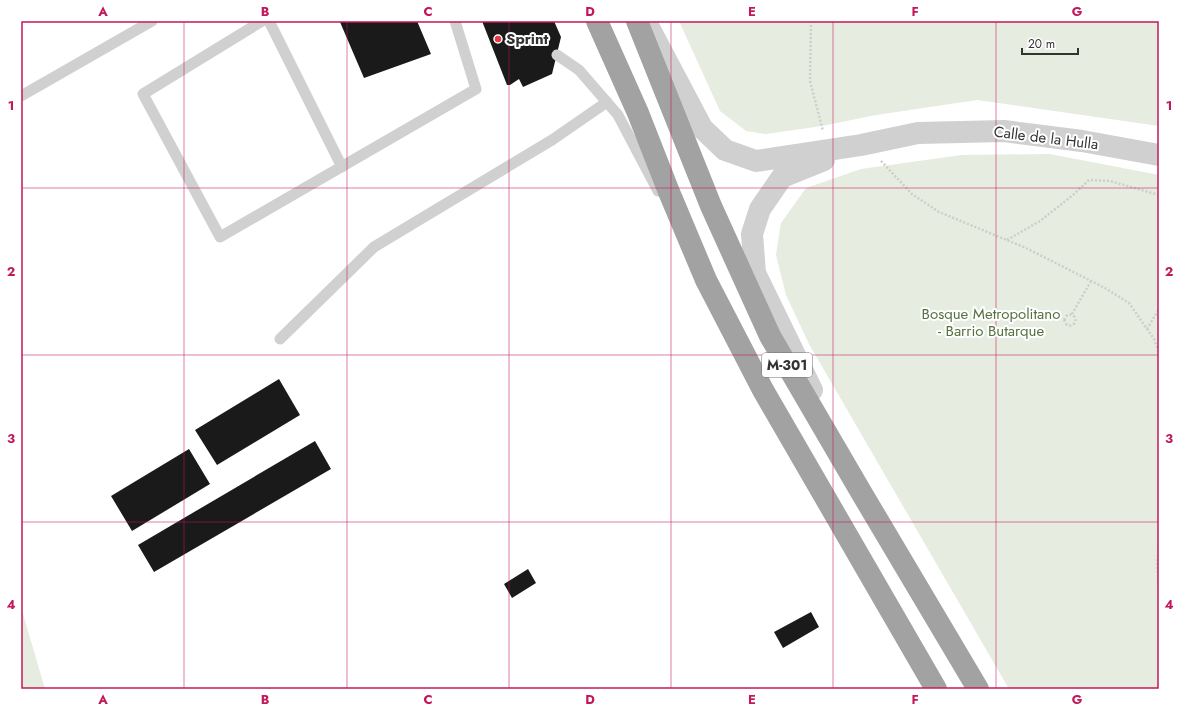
<svg xmlns="http://www.w3.org/2000/svg" width="1180" height="710" font-family="Jost,sans-serif">
  <style>
    .green { fill: #e6ecdf }
    .building { fill: #1a1a1a }
    .lines { fill: none; stroke-linecap: round; stroke-linejoin: round }
    .path { stroke: #cdcdcd; stroke-width: 2.5; stroke-dasharray: 2 2; stroke-linecap: butt }
    .service { stroke: #d0d0d0; stroke-width: 11 }
    .tertiary { stroke: #d0d0d0; stroke-width: 22 }
    .trunk { stroke: #a2a2a2; stroke-width: 22 }
    .grid { fill: none; stroke: #c2185b; stroke-width: 1; stroke-opacity: 0.55 }
    .poi-dot { fill: #e63946; stroke: #fff; stroke-width: 1.5 }
    .labels { text-anchor: middle; dominant-baseline: central; stroke-width: 4; stroke-linejoin: round; paint-order: stroke }
    .shield { fill: #fff; stroke: #707070; stroke-width: 1 }
    .shield-label { font-size: 14px; font-weight: bold; fill: #333 }
    .poi-label { font-size: 15px; font-weight: bold; fill: #333; stroke: #fff; text-anchor: start }
    .street-label { font-size: 15px; fill: #333; stroke: #fff }
    .park-label { font-size: 15px; fill: #56703f; stroke: #fff }
    .neatline { fill: none; stroke: #c2185b; stroke-width: 1.5 }
    .grid-label { font-size: 13px; text-anchor: middle; font-weight: bold; fill: #c2185b }
  </style>
  <rect width="100%" height="100%" fill="#fff"/>
  <path class="green" d="M679,21H1159V126L977,100L876,115L822,126L766,134L746,131L720,111Z
    M1050,154L1159,175V689H1009L809,344L786,295L776,255L781,223L806,188L861,169L962,155Z
    M21,607L45,689H21Z"/>
  <path class="building" d="M417,21L431,54L364,78L340,22Z
    M482,21H554L561,37L552,74L523,87L519,79L510,85H507Z
    M279,379L300,415L217,465L195,430Z
    M315,441L331,469L154,572L138,545Z
    M189,449L210,484L132,531L111,496Z
    M528,569L536,583L512,598L504,584Z
    M811,612L819,627L783,648L774,632Z"/>
  <g class="lines">
    <path class="path" d="M811,21L810,81L823,131
      M881,161L912,194L939,212L1026,248L1105,288L1129,303L1154,339L1159,353
      M1007,240L1040,221L1073,195L1089,180L1110,181L1159,195
      M1072,314L1091,281
      M1064.5 320a5.5 5.5 0 1 1 11 0a5.5 5.5 0 1 1-11 0Z
      M1147,329L1159,309
      M1159,547L1157,565L1159,587"/>
    <path class="service" d="M262,21L143,94L220,237L476,89L455,21
      M269,21L342,167
      M557,55L579,70L618,115L658,191
      M21,96L152,21
      M280,339L374,247L552,140L607,102"/>
    <path class="tertiary" d="M647,24L702,128L725,150L756,161L861,145L918,133L1004,131L1082,141L1159,155
      M812,390L755,273L752,234L760,209L782,177L824,160"/>
    <path class="trunk" d="M597,21L638,113L669,192L706,280L763,390L936,689
      M637,21L711,206L770,336L861,492L978,689"/>
  </g>
  <path class="grid" d="M184,21V689M347,21V689M509,21V689M671,21V689M833,21V689M996,21V689M21,188H1159M21,355H1159M21,522H1159"/>
  <circle class="poi-dot" cx="498" cy="39" r="4"/>
  <g class="labels">
    <rect class="shield" x="762" y="353" width="50" height="24" rx="3"/>
    <g class="shield-label">
      <text x="787" y="365">M-301</text>
    </g>
    <g class="poi-label">
      <text x="506" y="39">Sprint</text>
    </g>
    <g class="street-label">
      <text transform="translate(1046 138) rotate(7)">Calle de la Hulla</text>
    </g>
    <g class="park-label">
      <text x="991" y="314">Bosque Metropolitano<tspan x="991" dy="17">- Barrio Butarque</tspan></text>
    </g>
  </g>
  <rect width="1180" height="710" fill="none" stroke="#ffffff" stroke-width="44"/>
  <path d="M1022 48v6h56v-6" fill="none" stroke="#333333" stroke-width="2"/>
  <text x="1028" y="48" font-size="12" fill="#333333" stroke="#ffffff" stroke-width="3" paint-order="stroke">20 m</text>
  <rect x="22" y="22" width="1136" height="666" class="neatline"/>
  <g class="grid-label">
    <text x="103" y="16">A</text>
    <text x="265" y="16">B</text>
    <text x="428" y="16">C</text>
    <text x="590" y="16">D</text>
    <text x="752" y="16">E</text>
    <text x="915" y="16">F</text>
    <text x="1077" y="16">G</text>
    <text x="11" y="110">1</text>
    <text x="1169" y="110">1</text>
    <text x="11" y="276">2</text>
    <text x="1169" y="276">2</text>
    <text x="11" y="443">3</text>
    <text x="1169" y="443">3</text>
    <text x="11" y="609">4</text>
    <text x="1169" y="609">4</text>
    <text x="103" y="704">A</text>
    <text x="265" y="704">B</text>
    <text x="428" y="704">C</text>
    <text x="590" y="704">D</text>
    <text x="752" y="704">E</text>
    <text x="915" y="704">F</text>
    <text x="1077" y="704">G</text>
  </g>
</svg>
